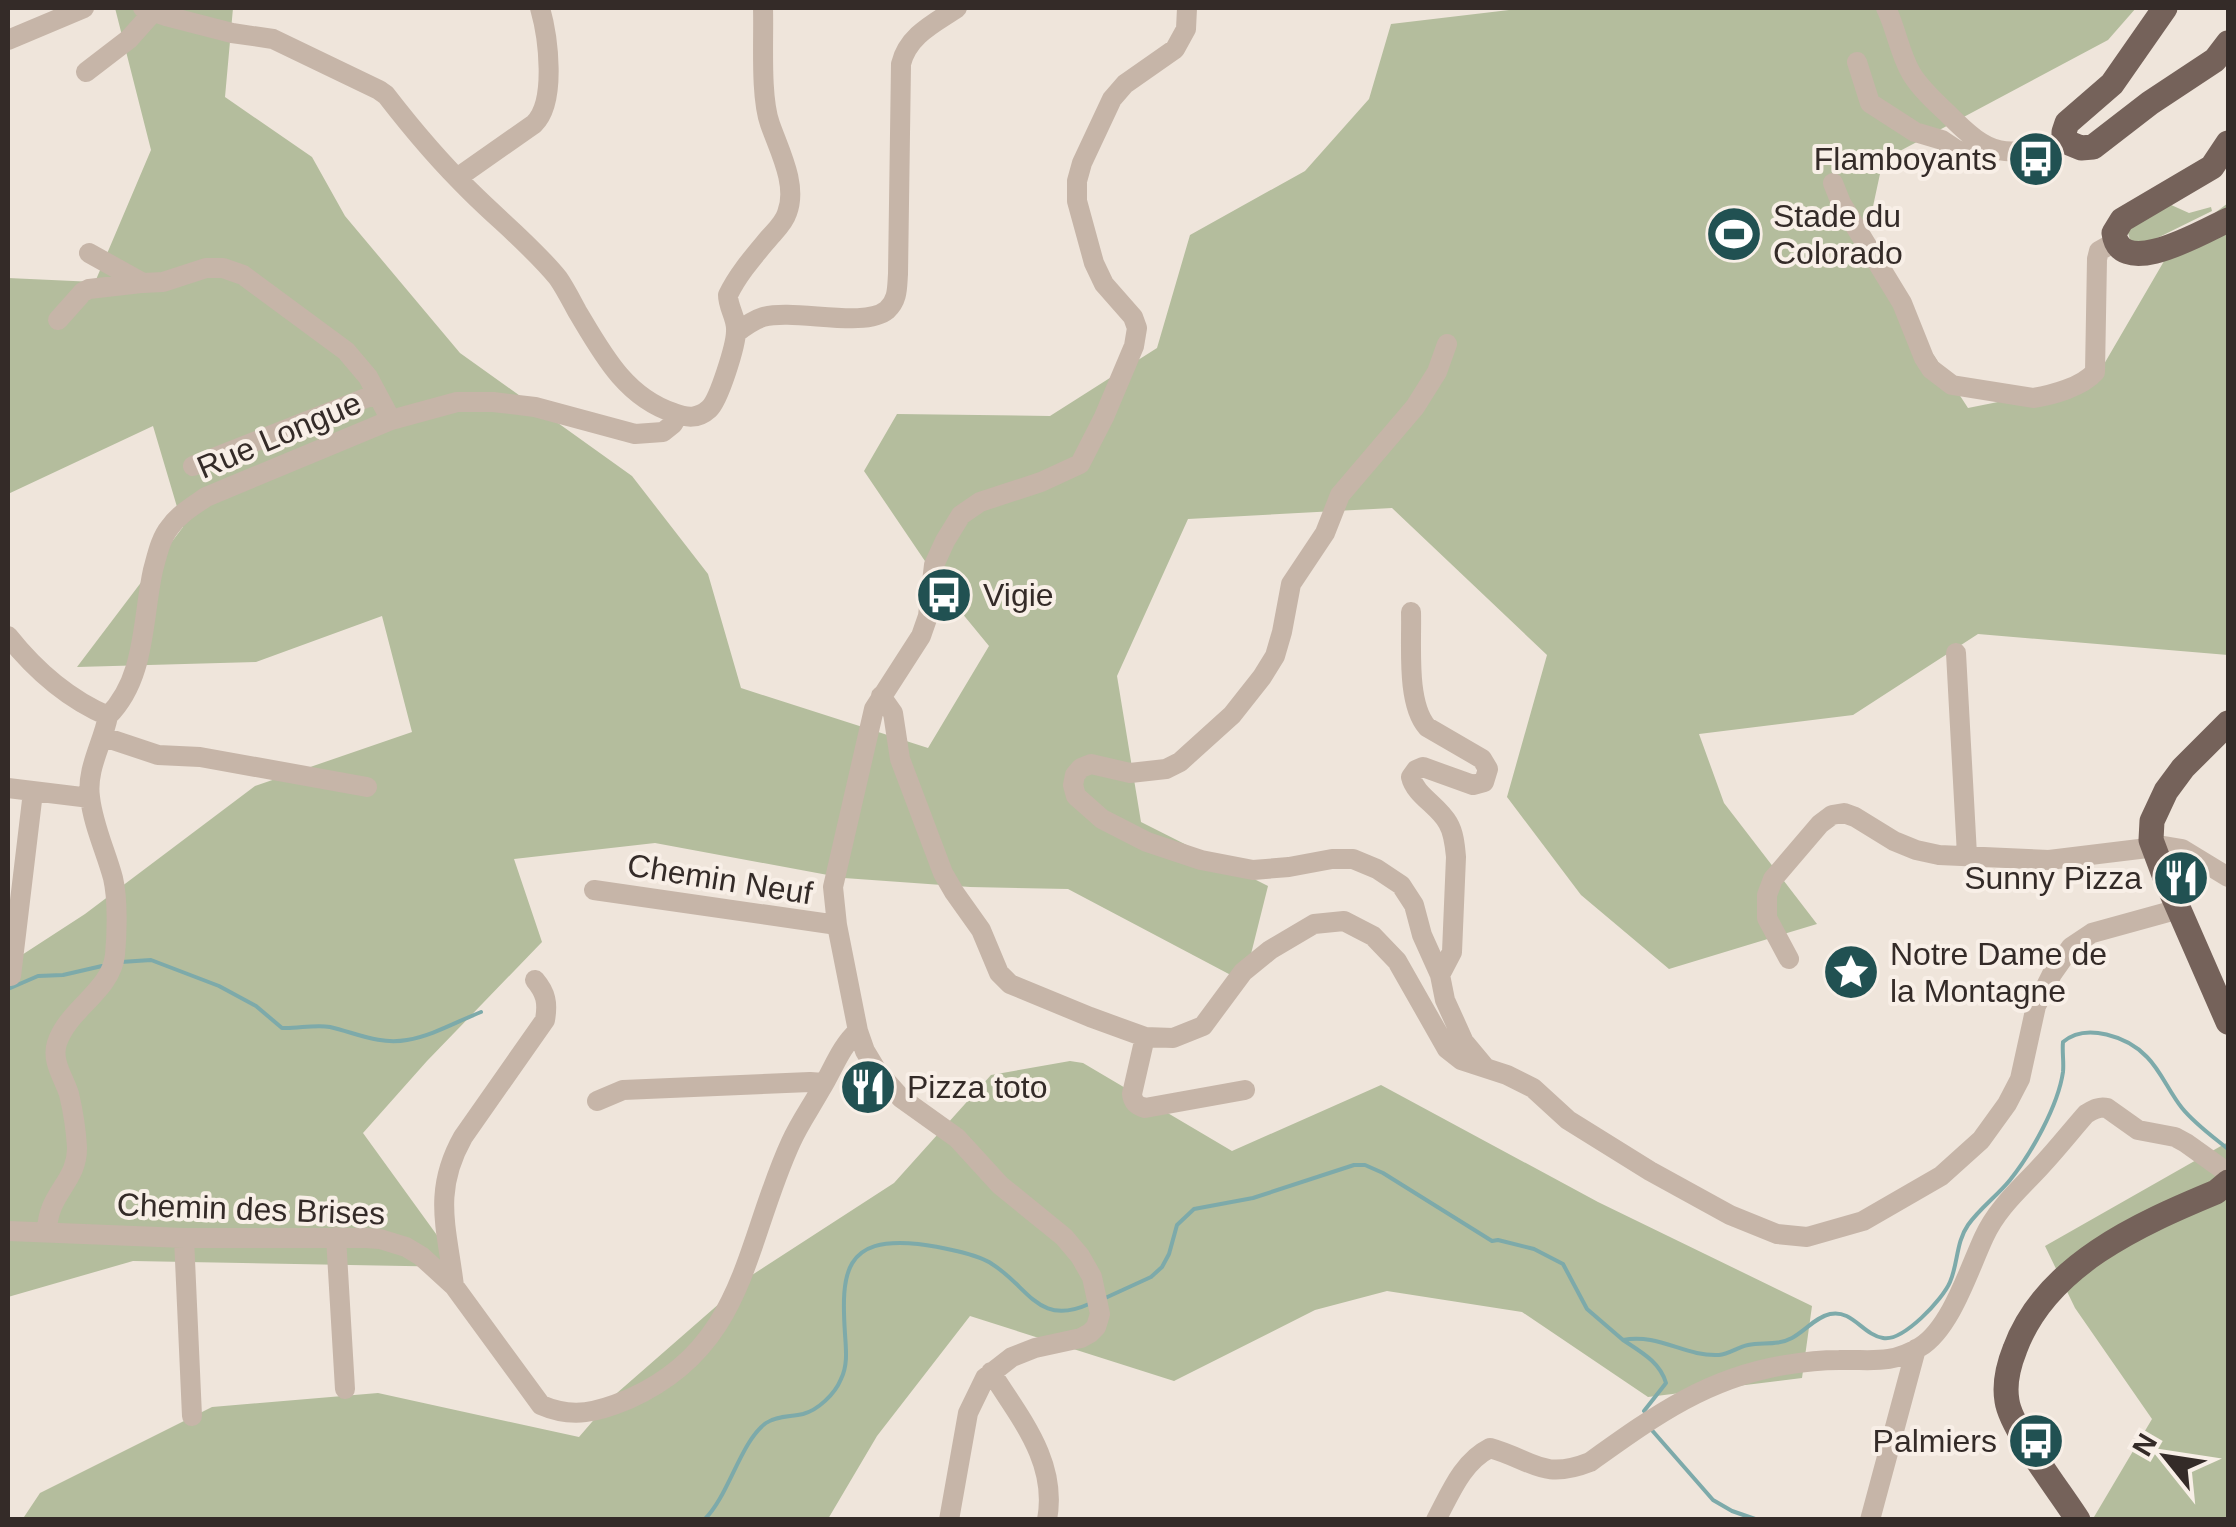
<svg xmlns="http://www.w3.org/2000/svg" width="2236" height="1527" font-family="Helvetica,sans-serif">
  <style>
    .green { fill: #b4bd9d }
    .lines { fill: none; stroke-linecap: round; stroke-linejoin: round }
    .stream { stroke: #7daaaa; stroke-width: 4 }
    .minor { stroke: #c6b5a8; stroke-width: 20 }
    .major { stroke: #75625a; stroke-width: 25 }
    .labels { text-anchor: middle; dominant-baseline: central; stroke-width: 8; stroke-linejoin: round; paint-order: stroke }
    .poi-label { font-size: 32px; fill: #342b28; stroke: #f8efe7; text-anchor: start }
    .street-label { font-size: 32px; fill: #342b28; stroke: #f8efe7 }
  </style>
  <rect width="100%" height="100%" fill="#efe5db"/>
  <path class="green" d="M115,8H233L225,97L312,157L345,216L460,353L632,476L708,574L741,688L928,748L989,646L952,601L864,471L897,414L1050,416L1157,348L1190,235L1305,171L1369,99L1391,24L1526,8H2136L2108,40L1883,160L1864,248L1968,408L2093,383L2174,244L2228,203V655L1978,634L1853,715L1699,734L1724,803L1817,924L1669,969L1581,895L1507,797L1547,655L1392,508L1188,519L1117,676L1141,822L1268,886L1244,982L1068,889L970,887L844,878L655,843L514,859L542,942L427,1061L363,1133L460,1267L133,1261L8,1297V964L85,914L255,786L412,732L382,616L256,662L77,667L183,527L153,426L8,494V278L95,282L151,150Z
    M2169,204L2189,213L2211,207L2212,211L2143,245L2130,240L2127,229Z
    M1070,1061L1083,1063L1232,1151L1381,1085L1598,1202L1812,1306L1802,1378L1648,1397L1522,1312L1387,1291L1315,1310L1174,1381L970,1316L877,1436L828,1519L22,1520L40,1493L212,1407L378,1393L579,1437L617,1393L752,1275L894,1183L991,1075Z
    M2228,1142V1519L2096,1520L2094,1517L2152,1419L2075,1308L2045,1246Z"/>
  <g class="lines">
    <path class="stream" d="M121,962L151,960L219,986L256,1006L282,1028C297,1029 315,1024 330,1027C356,1033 379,1045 407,1040C432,1036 458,1021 481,1012
      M8,989L38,976L63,975L102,966
      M1103,1299L1151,1277L1162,1267L1169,1254L1177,1225L1194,1209L1253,1198L1354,1165H1365L1383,1173L1492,1241L1498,1240L1534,1249L1563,1264L1587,1309L1623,1340C1659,1333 1685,1357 1719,1355C1729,1354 1738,1347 1748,1345C1763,1342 1777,1346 1792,1338C1805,1331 1816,1317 1830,1314C1852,1309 1863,1335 1883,1338C1903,1342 1943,1299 1950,1282C1958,1264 1956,1242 1968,1225C1980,1208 1997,1196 2010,1180C2031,1154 2058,1106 2063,1072C2064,1062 2062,1052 2063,1042C2086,1022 2128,1037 2147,1057C2161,1071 2169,1092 2182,1108C2195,1124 2212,1136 2228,1149
      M1623,1340C1641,1352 1660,1362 1666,1383L1644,1411
      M1650,1428L1713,1500L1732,1511L1758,1520
      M704,1520C729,1496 740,1442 766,1423C776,1416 790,1417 803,1414C818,1410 835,1394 841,1379C848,1365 846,1349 845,1334C841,1273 844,1236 918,1244C936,1246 978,1254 992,1264C1029,1287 1038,1327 1089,1304"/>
    <path class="minor" d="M143,8L166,16L232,33L273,39L379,90L386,95C413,130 440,162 471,192C500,221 532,246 558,278C565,288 571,300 577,311C602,353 625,397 674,413C687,418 698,419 709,409C719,400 736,345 736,331C737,318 728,308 728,295C738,274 754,256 769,238C775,231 784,223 787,213C798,185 779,150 770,124C760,96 764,39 763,8
      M1886,8C1896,28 1899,52 1911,73C1920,88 1934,101 1947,113C1991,158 2004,158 2064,141
      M8,40L84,8
      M1857,62L1870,103L1915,132L1942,140L1957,150L1975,158L1985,152L1988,147
      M86,72L129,39L154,11
      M457,178L534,124C557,102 548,36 540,8
      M1833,183L1841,203L1902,303L1924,358L1931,369L1952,385L2033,398C2052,395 2082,387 2095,372L2097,259L2099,251L2115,242
      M89,253L143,283L163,282L206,268H223L243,275L346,351L368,377L391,420
      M58,320L83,292L89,289L141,283
      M736,333C745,326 753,320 763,317C794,308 864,329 887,310C898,300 897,288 898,274L901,64C908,35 935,23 957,8
      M1447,344L1437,372L1415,407L1340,495L1325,533L1291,584L1282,632L1275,656L1262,677L1232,715L1180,762L1166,769L1130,773L1091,764L1081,768L1075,775L1073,785L1076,796L1102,819L1147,842L1201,860L1253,870L1289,867L1332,859H1353L1377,869L1401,885L1414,905L1422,935L1440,975L1445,1000L1464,1042L1484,1066
      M193,466L376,394
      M1411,612C1412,644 1406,703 1427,727L1482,759L1488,769L1484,782L1473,785L1423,767L1416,770L1411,777C1415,795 1439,806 1448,823C1454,833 1455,846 1456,857L1452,952L1440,975
      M8,636C35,670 68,699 108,716C146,678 142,620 153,570C157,556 160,539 170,527C179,514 193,506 206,497L391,420L457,402H493L535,407L635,434L663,432L673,424L678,415
      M1956,653L1967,855
      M881,696L893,713L900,759L943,873L954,892L981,930L999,973L1010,984L1090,1017L1145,1037L1173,1038L1203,1026L1243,972L1270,950L1314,924L1344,921L1373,936L1397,961L1447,1049L1461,1060L1507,1075L1533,1088L1568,1120L1650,1171L1730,1215L1777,1234L1807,1237L1863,1221L1941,1176L1981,1140L2007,1104L2020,1079L2036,1006L2052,974L2071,947L2092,933L2179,909
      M104,737L158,755L200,757L367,787
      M8,788L90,798
      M594,890L837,925
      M1789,959L1767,918V895L1773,879L1820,824L1832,815L1844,813L1855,817L1894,841L1916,850L1939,855L2049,860L2164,846L2182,849L2228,877
      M11,976L33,792
      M1145,1037L1132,1094C1133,1103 1137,1106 1145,1108L1245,1090
      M597,1101L623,1090L810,1082L824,1083
      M8,1231L184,1238H366L380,1239L406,1247L421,1256L454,1286L541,1405C573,1419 598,1412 629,1399C746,1347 744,1244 791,1142C799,1124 811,1107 821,1089C833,1070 840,1047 858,1031
      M47,1232C47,1193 78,1182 77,1147C76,1130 73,1111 69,1094C64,1078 51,1061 57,1043C68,1009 111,991 115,955C117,934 118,899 113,878C106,852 93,825 90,797C86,769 103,743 108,716
      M336,1237L345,1389
      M184,1238L192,1416
      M454,1286C447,1228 432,1192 463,1137L545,1020C548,1003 546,993 535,980
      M991,1372C1020,1418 1058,1462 1047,1520
      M949,1520L968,1413L985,1378L1012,1357L1035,1348L1081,1338L1090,1333L1096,1327L1100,1314L1092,1277L1080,1256L1064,1237L1000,1185L957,1138L901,1098L877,1071L865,1051L858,1031L837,925L833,887L874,709L921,636L928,616L934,565L945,541L961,515L980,502L1041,482L1080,464L1104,417L1134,346L1137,328L1133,317L1104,284L1094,263L1077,201V181L1082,163L1112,99L1125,84L1175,49L1186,29L1187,8
      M1436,1520C1450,1494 1462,1462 1490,1448C1533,1460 1542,1481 1590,1462C1653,1417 1706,1378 1785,1365C1803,1362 1821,1360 1839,1360C1871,1359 1890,1365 1920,1347C1951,1328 1969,1269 1984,1237C1997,1208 2021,1188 2041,1166C2057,1149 2071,1131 2086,1114C2093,1110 2099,1106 2107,1108L2138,1130L2175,1137L2186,1143L2228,1173
      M1870,1520L1916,1349"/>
    <path class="major" d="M2165,8L2112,84L2067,123L2064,132V141L2081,148L2093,147L2150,103L2215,60L2228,43
      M2228,143L2212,167L2122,220L2114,233C2120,281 2204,231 2228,220
      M2228,723L2183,768L2166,791L2152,821L2151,840L2166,880L2228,1022
      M2078,1520C2061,1493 2011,1429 2007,1401C2004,1384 2009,1364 2015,1349C2046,1265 2139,1224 2216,1192L2228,1182"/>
  </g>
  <defs>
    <g id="bus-disc" transform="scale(2.875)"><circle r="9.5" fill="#215152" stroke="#f8efe7"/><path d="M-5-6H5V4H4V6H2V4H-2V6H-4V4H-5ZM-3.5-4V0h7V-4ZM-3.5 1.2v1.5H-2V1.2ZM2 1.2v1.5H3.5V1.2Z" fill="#fff"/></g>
    <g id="stadium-disc" transform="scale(2.875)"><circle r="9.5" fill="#215152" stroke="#f8efe7"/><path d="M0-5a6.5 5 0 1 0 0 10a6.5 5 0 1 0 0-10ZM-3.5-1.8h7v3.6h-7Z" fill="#fff"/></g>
    <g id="restaurant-disc" transform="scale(2.875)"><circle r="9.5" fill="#215152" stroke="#f8efe7"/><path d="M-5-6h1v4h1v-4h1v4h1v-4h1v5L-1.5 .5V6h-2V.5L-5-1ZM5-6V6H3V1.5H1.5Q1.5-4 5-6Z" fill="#fff"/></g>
    <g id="sight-disc" transform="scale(2.875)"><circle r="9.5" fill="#215152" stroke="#f8efe7"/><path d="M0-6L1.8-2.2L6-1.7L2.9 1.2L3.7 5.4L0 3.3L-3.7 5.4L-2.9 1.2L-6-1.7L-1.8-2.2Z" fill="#fff"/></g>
  </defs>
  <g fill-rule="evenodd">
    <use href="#bus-disc" x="2036" y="159"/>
    <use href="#stadium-disc" x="1734" y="234"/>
    <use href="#bus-disc" x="944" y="595"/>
    <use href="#restaurant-disc" x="2181" y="878"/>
    <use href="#sight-disc" x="1851" y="972"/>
    <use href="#restaurant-disc" x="868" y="1087"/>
    <use href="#bus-disc" x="2036" y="1441"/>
  </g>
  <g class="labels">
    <g class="poi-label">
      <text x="1997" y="159" text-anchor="end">Flamboyants</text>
      <text x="1773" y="216">Stade du<tspan x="1773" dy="37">Colorado</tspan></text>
      <text x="983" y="595">Vigie</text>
      <text x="2142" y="878" text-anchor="end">Sunny Pizza</text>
      <text x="1890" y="954">Notre Dame de<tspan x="1890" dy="37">la Montagne</tspan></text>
      <text x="907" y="1087">Pizza toto</text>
      <text x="1997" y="1441" text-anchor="end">Palmiers</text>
    </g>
    <g class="street-label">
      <text transform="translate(279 435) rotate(-23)">Rue Longue</text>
      <text transform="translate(720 879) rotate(9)">Chemin Neuf</text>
      <text transform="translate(251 1209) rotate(2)">Chemin des Brises</text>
    </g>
  </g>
  <rect width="2236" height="1527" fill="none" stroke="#342b28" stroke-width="20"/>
  <g transform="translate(2166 1457) rotate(300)" stroke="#f8efe7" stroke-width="8" paint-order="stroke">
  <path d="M0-8L18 38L0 25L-18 38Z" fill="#342b28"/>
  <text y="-15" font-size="28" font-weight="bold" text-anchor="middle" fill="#342b28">N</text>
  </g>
</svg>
